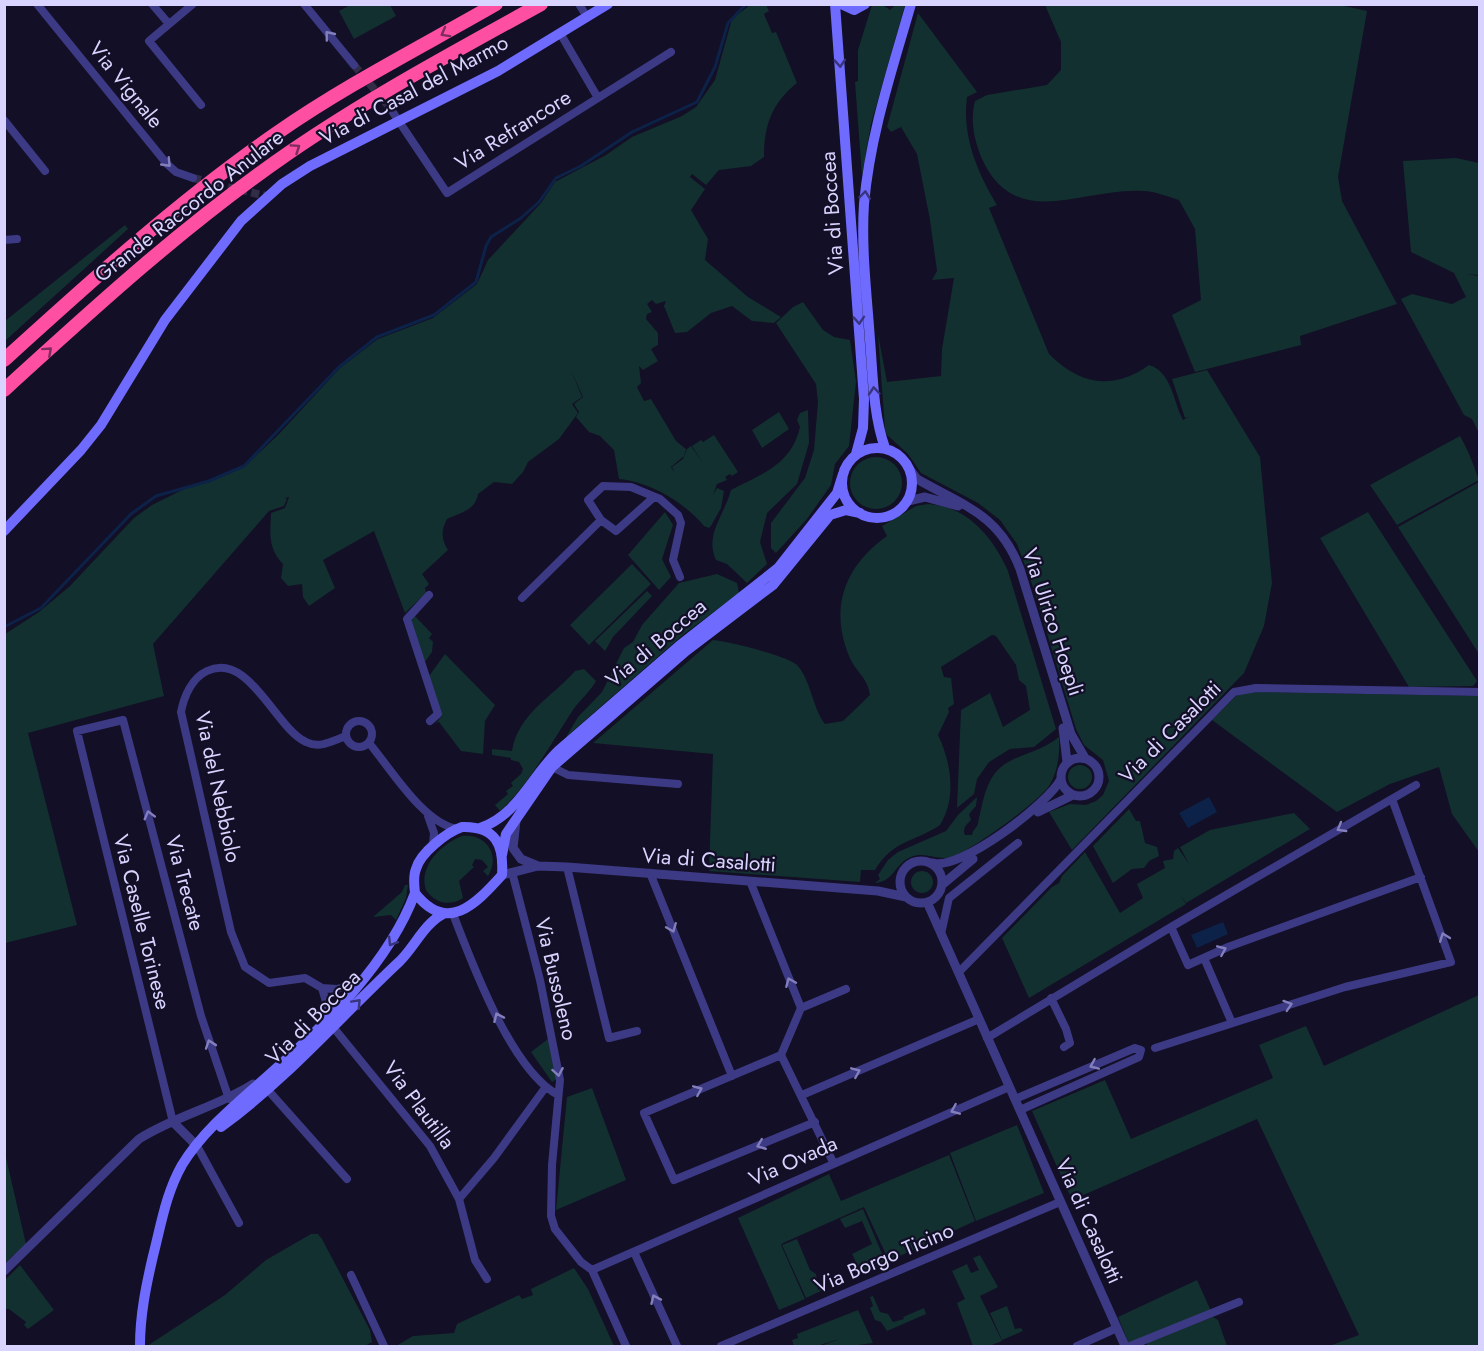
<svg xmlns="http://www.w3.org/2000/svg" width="1484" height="1351" font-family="Jost,sans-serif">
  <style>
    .green { fill: #12302f }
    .water { fill: #0c2248 }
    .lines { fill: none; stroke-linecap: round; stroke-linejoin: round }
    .stream { stroke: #0c2248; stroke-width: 3 }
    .minor-tunnel { stroke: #312d47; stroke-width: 8; stroke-dasharray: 8 4; stroke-linecap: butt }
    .minor { stroke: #3d3a85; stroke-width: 8 }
    .tertiary { stroke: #3d3a85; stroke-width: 9 }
    .secondary { stroke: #6f6bff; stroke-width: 10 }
    .motorway { stroke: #ff4fa3; stroke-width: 14 }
    .oneway { stroke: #7d2c5e }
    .oneway2 { stroke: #837fbc }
    .oneway3 { stroke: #38347d }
    .labels { text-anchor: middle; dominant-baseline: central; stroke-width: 4.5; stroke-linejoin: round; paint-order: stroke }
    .street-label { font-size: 21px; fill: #d9d4ff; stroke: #130f26 }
  </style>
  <rect width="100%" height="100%" fill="#130f26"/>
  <path class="green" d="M352,4L390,5L396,16L354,39L339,11Z
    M750,5H766L769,11L764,14L772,33L776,32L797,83C772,103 764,125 764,157L751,166L719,170L706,185L692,174L690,177L705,189L691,210L708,239L705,260L748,297L781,317L774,323L752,321L732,306L711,313L687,332L675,333L664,306L666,301L656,304L652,300L647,304L652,312L647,314L646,319L658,333V345L651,349L658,361L643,370L639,366L641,383L637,387L644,401L651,399L676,441L686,449L684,456L671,467L675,474L672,467L683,459L687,449L691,446L702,462L692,446L701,440L703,442L714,435L738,472L732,476L730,474L725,477L727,480L717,484L713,495L717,488L724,491L721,508L711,526L709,528L704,526C684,502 650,482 619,479L614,450L600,436L589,432L576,417L579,412L574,404L583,397L571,370L582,397L572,404L578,413L559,439L528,462L523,472L512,484L494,482L478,494C475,511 461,512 447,519C441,530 441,539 448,550L422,574L429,584L425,588L426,593L405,613L374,531L323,560L335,588L309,606L303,597L302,584L288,586L281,578L283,564C268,549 270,533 271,513L285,508L289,497L285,498L287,499L284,506L269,511L153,644L164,696L28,733L77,925L5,943V634L39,612L70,586L134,518L152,505L184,489L244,467L278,435L340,368L378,339L433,318L477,284L488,260L541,203L555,182L606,155L632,137L682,116L696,107L715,80L732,19Z
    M872,5H883L890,10L895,5H905L871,124L862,176L855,82L858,81V50Z
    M1340,5L1367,11L1338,177L1342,201L1397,304L1300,336L1301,345L1195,372L1172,315L1201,300L1195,229L1179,200C1168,197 1155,191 1143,191C1083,187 1016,233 982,159C974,140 970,121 975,101L987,95L1047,85L1061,70V42L1045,5Z
    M918,13L977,92L967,97C962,136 977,172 997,205L989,208L1049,354C1080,385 1113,391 1149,365C1172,372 1173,401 1183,420L1188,417L1185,418L1172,379L1207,370L1260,457L1272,583L1264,626L1244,673L1072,850L1049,812L1070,804L1086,805L1096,801L1103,795L1109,781L1103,760L1084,745L1076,729L1032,584L1017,544L1000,520L978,503L921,473L908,454L887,435L885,429L878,334L887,382L941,376L942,349L954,278L932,280L937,271L930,220L917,154L901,127L891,132L887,127Z
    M1456,158L1479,163V275L1466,274L1479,276V433L1472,419L1464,415L1401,299L1412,294L1452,304L1466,297L1454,273L1411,252L1403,161Z
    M125,225L128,229L5,341V321Z
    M803,302L823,330L834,337L850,340L856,382L849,446L835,464L831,485L807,519L776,553L771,548V523L805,478L814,450L818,402L816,384L776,323L793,307Z
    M808,410L809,443L797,484L767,513L760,542L767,564L747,583L727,564L716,560C704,535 725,514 731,490C762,474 791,465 800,427L797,420L800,413Z
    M779,412L789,429L762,448L752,430Z
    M1460,436C1469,451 1474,467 1479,480L1397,525L1370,485Z
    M850 483a26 26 0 1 1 52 0a26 26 0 1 1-52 0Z
    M1479,482V654L1398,527Z
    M928,504C967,506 993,537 1008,571L1056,729L1034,747L1010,749L989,762L977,779L974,794L957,808L961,710L990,693L1003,727L1030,710L1026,686L1019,680L1016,665L996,636L992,635L941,667L944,677L951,678L954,704L948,708L949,712L938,735C951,762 957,798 940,825C913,843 893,840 875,870H861L860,882L709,871L713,754L593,743L713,640C727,641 788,656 797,665C811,680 812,707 825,724L843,721L870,695C867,676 856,673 849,656C829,607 845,566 887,536L882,526L916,506Z
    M665,512L673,525L662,559L671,577L659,590L628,555Z
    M1368,512L1477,681L1473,686L1409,687L1320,538Z
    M632,564L651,584L589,645L570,625Z
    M717,574L737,583L739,593L684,634L566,737L578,717L602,692L624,648L633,642L642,625L679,583Z
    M647,591L652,596L613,637L605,651L595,641Z
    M414,615L432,634L429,638L433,642L432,652L425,662L411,623Z
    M445,654L495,705L485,721L483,754L461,751L439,722L436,723L442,716L429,676Z
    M584,669L596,681C590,692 580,700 573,710C551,743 529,785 500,811L495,805L508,794L506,791L513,786L511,783L521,774L523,769L519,762L511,760V758L492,755V749L512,751C518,714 551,698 575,671Z
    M1252,692L1479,696V852L1452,814L1439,767L1390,784L1337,812L1212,720L1236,696Z
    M1059,737C1060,753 1058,772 1049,786C1037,803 972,850 952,857C937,861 925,851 911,857C895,863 894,882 875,883L880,879L878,875L888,860L898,852L946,831L958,815L977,797L976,806L969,814L971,820C967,824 962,828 965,835H972C973,829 977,828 978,823C984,798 986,772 1012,760C1029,752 1044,749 1059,737Z
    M1068 777a12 12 0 1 1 24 0a12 12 0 1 1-24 0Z
    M1129,809L1136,821H1140L1145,843L1157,847L1159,856L1149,861L1144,868L1132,869L1113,883L1093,846Z
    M1294,813L1310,829L1186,903L1180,894L1186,904L1029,998L1002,938L1052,887L1059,883L1062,876L1085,852L1120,913L1143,898L1137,884L1165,868L1163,861L1173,859L1174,851L1178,848L1189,864L1180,847L1210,830Z
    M462,836C486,833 501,855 488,876L483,871L488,867L482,860L475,859L472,865L474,867L459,881L463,898C449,907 435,903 426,890C418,867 441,844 462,836Z
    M911 882a11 11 0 1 1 22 0a11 11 0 1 1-22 0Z
    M405,885H408L406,898L396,920L391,915L373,917L402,892Z
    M1479,995V1346H1329L1359,1335L1257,1119L1072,1200L1032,1111L1105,1080L1131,1139L1273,1078L1259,1045L1306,1026L1324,1066Z
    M548,1039L557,1079L552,1082L531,1052Z
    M592,1088L626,1180L556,1210L567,1097Z
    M1017,1125L1044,1193L976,1221L950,1153Z
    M4,1149L26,1244L5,1263H4Z
    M949,1155L975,1221L889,1261L864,1207L783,1243L781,1245L805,1299L779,1310L738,1218L829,1174L841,1201Z
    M863,1209L886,1263L862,1274L852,1254L872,1244L862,1221L845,1228L840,1219Z
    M311,1234H318L322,1239L370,1330L372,1342L365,1346H147L225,1295L266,1260Z
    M797,1239L810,1270L816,1274L818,1290L826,1286L827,1288L806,1298L782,1245Z
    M980,1255L998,1287L980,1296L1002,1341L989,1346H973L957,1303L965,1299L952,1271L967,1264L971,1273L979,1270L973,1258Z
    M20,1265L54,1310L28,1329L24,1325L26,1322L9,1309H5V1280Z
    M574,1268L588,1289L614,1346H396L413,1336L454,1333L457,1324L519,1295L522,1299L533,1295L531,1289Z
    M1197,1280L1211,1311L1129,1344L1118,1317Z
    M873,1296L880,1312L888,1314L893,1322L904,1319L903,1317L924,1308L926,1314L887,1331L881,1322L875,1320L870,1308L873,1306L870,1297Z
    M1007,1306L1015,1329L1021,1328L1023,1331L1002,1340L990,1313Z
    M858,1310L873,1343L851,1346H821L839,1339L817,1346H794L792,1340L798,1338L797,1334Z
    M1213,1317L1218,1320L1227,1346H1146L1148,1342Z"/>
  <path class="water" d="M1209,797L1217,812L1188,828L1179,813Z
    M1223,922L1228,934L1197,948L1191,935Z"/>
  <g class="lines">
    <path class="stream" d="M4,627L41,608L131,514L156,496L209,481L244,466L339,367L377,337L434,315L476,282L486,246L491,237L521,218L539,202L556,178L581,166L632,132L697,102L715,67L728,23L746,4"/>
    <path class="minor-tunnel" d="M354,65L390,108
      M193,178L266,196"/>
    <path class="minor" d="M37,4L167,164L176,172L193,178
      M152,4L169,24
      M193,4L149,41L201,105
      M304,4L354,65
      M579,4L587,17
      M560,33L598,98
      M390,108L447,193L671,52
      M4,120L45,171
      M4,240L17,239
      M601,520L616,531L654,497
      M429,595L407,619L438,714L430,721
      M522,598L601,520L588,500L603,486L631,487L660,499L678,515L681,523L673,560L680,577
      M346 734a13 13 0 1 1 26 0a13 13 0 1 1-26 0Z
      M346,736C332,741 320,749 306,742C275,728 249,651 207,671C192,678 184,696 181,712L231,932L245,967L269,983L305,978L322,988L337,989L358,983
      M369,743C391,769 423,823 457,829
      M552,767L568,775L678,784
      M428,816L434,833L433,845
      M567,867L609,1038L637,1031
      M512,872L540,980L560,1080L552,1165L551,1216L555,1229L581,1262L592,1270
      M650,873L732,1076
      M750,881L801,1008L781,1055
      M453,914C472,963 511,1070 558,1095
      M1171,927L1188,965L1228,947L1421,877
      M941,934L949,898L1018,843
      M1204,958L1232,1023
      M959,972L1234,692L1256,688L1480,692
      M322,988L326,1002V1021
      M1051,998L1066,1029L1070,1043L1064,1047
      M801,1008L846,989
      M333,1027L430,1146L459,1199L475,1260L487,1279
      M987,1038L1171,927L1416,785
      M1155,1048L1345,987L1451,962L1392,799
      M781,1055L644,1113L674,1180L815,1122
      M781,1055L833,1162
      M267,1089L347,1179
      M802,1095L979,1019
      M1015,1099L1135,1048L1141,1050L1139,1057L1020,1110
      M173,1122L77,731L123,720L201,1016L229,1099
      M197,1146L239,1223
      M459,1199L494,1158L545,1088
      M634,1252L677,1346
      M592,1270L1009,1087
      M592,1270L626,1346
      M351,1275L384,1346
      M721,1346L1060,1202
      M1077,1346L1117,1328
      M1130,1346L1239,1302"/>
    <path class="tertiary" d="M911,471L917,479C964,506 999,514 1020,569L1071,734L1085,758
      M908,501L925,497L958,506
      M1063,728L1067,762
      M1061 777a19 19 0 1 1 38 0a19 19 0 1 1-38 0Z
      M1038,812L1073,795
      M516,821L513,848L521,859L538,866
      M900 882a21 21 0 1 1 42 0a21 21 0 1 1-42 0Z
      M933,863C960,871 1048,804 1061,779
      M502,875L538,866L567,867L878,891L906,897
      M943,884L973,859
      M927,902L1125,1346
      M173,1122L197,1146
      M4,1271L139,1139C175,1116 217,1107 253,1084"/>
    <path class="secondary" d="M835,4L864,399L863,428L856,454
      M841,4L854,10L865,4
      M842 483a35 35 0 1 1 70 0a35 35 0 1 1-70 0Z
      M885,448C873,414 873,376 870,340C867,295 861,249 864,204C870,135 892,70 911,4
      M4,531L81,450L101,425L165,320L241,221L282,184L310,166L498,71L608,4
      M462,827C496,826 504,845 502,875C475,905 447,934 415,893C414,885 413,876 416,869C420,853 447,832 462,827Z
      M480,828C518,815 531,777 558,751L679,646L778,568L837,493L843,474
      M502,855L506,834L552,767L686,651L773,585L830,515L846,510L860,513
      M221,1127C287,1079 341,1016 400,961C415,946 424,924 443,914
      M140,1346C140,1315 146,1286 153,1256C161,1225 166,1193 182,1165C204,1129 240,1101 271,1073C326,1024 389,963 415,893"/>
    <path class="motorway" d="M4,360C91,281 180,200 277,133C346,85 423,46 496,4
      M4,390C96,306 188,222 290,152C370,97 456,51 541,4"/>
  </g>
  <defs><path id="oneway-chevron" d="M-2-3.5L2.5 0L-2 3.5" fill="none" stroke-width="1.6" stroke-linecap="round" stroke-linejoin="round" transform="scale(1.5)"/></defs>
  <g class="oneway">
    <use href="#oneway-chevron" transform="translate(445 33) rotate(151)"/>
    <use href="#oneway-chevron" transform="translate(296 148) rotate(-34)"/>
    <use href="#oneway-chevron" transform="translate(48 351) rotate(-42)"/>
  </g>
  <g class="oneway2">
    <use href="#oneway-chevron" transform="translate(329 35) rotate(-129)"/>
    <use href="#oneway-chevron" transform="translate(167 163) rotate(46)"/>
    <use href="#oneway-chevron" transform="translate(149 815) rotate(-105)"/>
    <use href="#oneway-chevron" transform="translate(1341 828) rotate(150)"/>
    <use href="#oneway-chevron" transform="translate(672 928) rotate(68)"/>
    <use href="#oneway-chevron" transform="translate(1444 937) rotate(-110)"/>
    <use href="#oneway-chevron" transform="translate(1222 950) rotate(-23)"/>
    <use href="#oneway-chevron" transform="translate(790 982) rotate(-113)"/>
    <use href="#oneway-chevron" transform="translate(1288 1005) rotate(-18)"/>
    <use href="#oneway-chevron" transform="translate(498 1017) rotate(-114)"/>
    <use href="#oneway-chevron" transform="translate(210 1044) rotate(-109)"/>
    <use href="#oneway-chevron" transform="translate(1094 1065) rotate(157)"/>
    <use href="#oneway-chevron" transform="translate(558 1072) rotate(80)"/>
    <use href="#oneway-chevron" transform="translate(856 1072) rotate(-23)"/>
    <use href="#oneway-chevron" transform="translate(698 1090) rotate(-23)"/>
    <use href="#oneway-chevron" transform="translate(955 1110) rotate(157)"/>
    <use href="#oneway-chevron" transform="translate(761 1145) rotate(158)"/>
    <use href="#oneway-chevron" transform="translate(655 1299) rotate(-114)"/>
  </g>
  <g class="oneway3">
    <use href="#oneway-chevron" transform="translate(840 63) rotate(86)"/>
    <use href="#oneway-chevron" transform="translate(865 195) rotate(-84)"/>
    <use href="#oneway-chevron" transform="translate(859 320) rotate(86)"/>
    <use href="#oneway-chevron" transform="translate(874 391) rotate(-95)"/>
    <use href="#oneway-chevron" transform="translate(392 942) rotate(122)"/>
    <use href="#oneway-chevron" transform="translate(357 1003) rotate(-47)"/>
  </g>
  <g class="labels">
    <g class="street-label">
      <text transform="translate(126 85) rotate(51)">Via Vignale</text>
      <text transform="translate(414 90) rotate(-28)">Via di Casal del Marmo</text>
      <text transform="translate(513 130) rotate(-32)">Via Refrancore</text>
      <text transform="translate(189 206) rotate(-38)">Grande Raccordo Anulare</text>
      <text transform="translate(832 213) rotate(-94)">Via di Boccea</text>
      <text transform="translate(1053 622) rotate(72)">Via Ulrico Hoepli</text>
      <text transform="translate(656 643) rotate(-40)">Via di Boccea</text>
      <text transform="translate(1170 732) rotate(-45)">Via di Casalotti</text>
      <text transform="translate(218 787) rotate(78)">Via del Nebbiolo</text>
      <text transform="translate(709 860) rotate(4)">Via di Casalotti</text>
      <text transform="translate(185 883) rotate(75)">Via Trecate</text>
      <text transform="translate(142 922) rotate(76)">Via Caselle Torinese</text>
      <text transform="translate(556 979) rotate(77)">Via Bussoleno</text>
      <text transform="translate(313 1017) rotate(-45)">Via di Boccea</text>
      <text transform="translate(419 1105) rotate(53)">Via Plautilla</text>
      <text transform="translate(793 1161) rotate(-24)">Via Ovada</text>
      <text transform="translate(1089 1221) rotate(66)">Via di Casalotti</text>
      <text transform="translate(884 1258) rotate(-23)">Via Borgo Ticino</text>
    </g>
  </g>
  <rect width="1484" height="1351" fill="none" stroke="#d9d4ff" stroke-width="12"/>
</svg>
